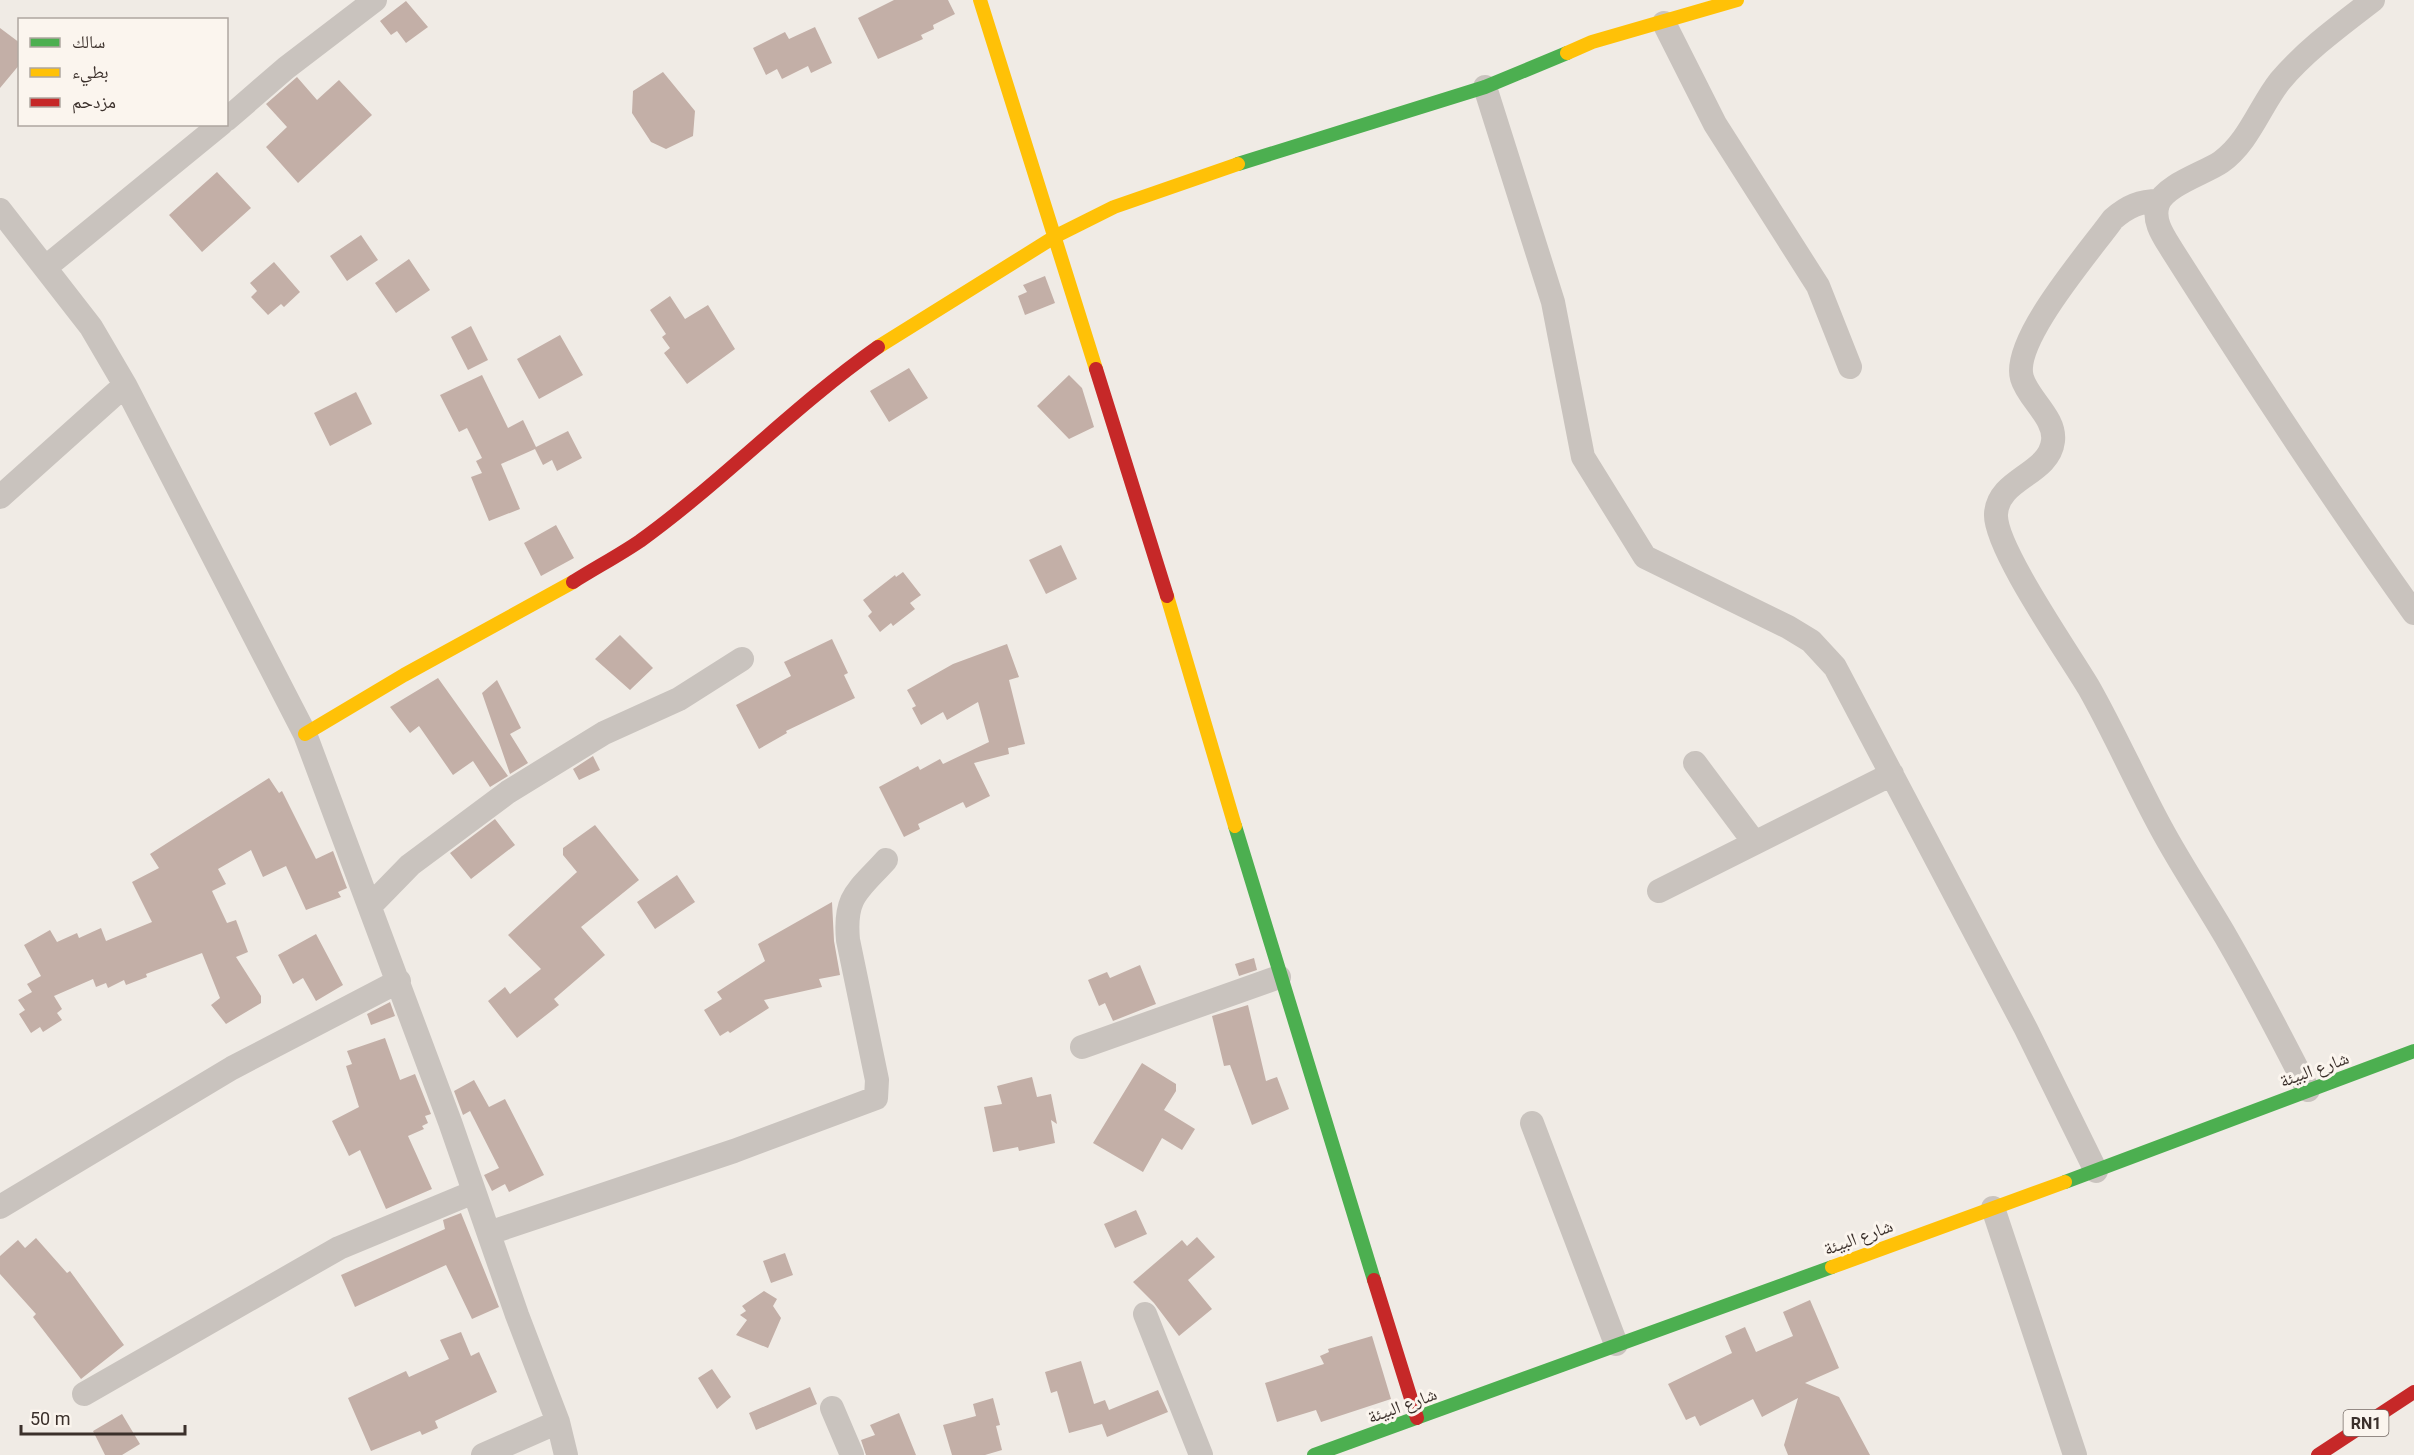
<svg xmlns="http://www.w3.org/2000/svg" width="2414" height="1455" font-family="Roboto,'Noto Naskh Arabic',sans-serif">
  <style>
    .building { fill: #c3afa7 }
    .lines { fill: none; stroke-linecap: round; stroke-linejoin: round }
    .street { stroke: #c9c3be; stroke-width: 24 }
    .fast { stroke: #4caf50; stroke-width: 14 }
    .slow { stroke: #ffc107; stroke-width: 14 }
    .jam { stroke: #c62828; stroke-width: 14 }
    .labels { text-anchor: middle; dominant-baseline: central; stroke-width: 6; stroke-linejoin: round; paint-order: stroke }
    .shield { fill: #fbf5ee; stroke: #756b66; stroke-width: 1.5 }
    .shield-label { font-size: 16px; font-weight: bold; fill: #3b302b }
    .street-label { font-size: 18px; fill: #3b302b; stroke: #fbf5ee }
  </style>
  <rect width="100%" height="100%" fill="#f0ebe5"/>
  <path class="building" d="M894,0H948L955,14L933,25L934,29L921,35L923,39L878,59L858,18Z
    M406,1L428,27L406,43L397,31L391,35L380,21Z
    M815,27L832,63L811,73L808,66L782,79L777,69L766,75L753,48L785,32L789,39Z
    M0,28L20,43V64L0,88Z
    M663,72L695,111L693,136L666,149L651,142L632,113L633,91Z
    M297,77L317,100L339,80L372,115L298,183L266,147L287,127L266,104Z
    M217,172L251,208L202,252L169,215Z
    M361,235L378,260L347,281L330,256Z
    M409,259L430,290L396,313L375,283Z
    M274,262L300,292L284,307L281,304L268,315L251,297L257,291L250,283Z
    M1045,276L1055,303L1025,315L1018,296L1027,292L1023,285Z
    M670,296L685,319L708,305L735,349L687,384L664,353L670,348L662,337L666,334L650,310Z
    M471,326L488,360L468,370L451,337Z
    M560,335L583,375L539,399L517,359Z
    M909,368L928,398L889,422L870,391Z
    M482,375L508,428L523,420L536,447L568,431L582,458L557,471L552,460L543,465L535,449L501,464L520,509L489,521L471,477L482,473L476,461L482,458L467,428L459,432L440,395Z
    M1069,375L1082,388L1094,427L1069,439L1037,406Z
    M356,392L372,424L330,446L314,413Z
    M556,525L574,558L541,576L524,543Z
    M1061,545L1077,579L1046,594L1029,560Z
    M903,572L921,595L910,603L915,609L893,626L891,623L880,632L868,616L872,612L863,600L895,575L896,577Z
    M620,635L653,668L630,690L595,659Z
    M832,639L848,673L844,675L855,698L786,731L787,733L759,749L736,705L791,676L784,662Z
    M1007,644L1019,677L1009,680L1025,744L1008,748L1009,754L974,763L990,796L966,808L963,802L918,824L920,829L904,837L879,787L918,766L920,770L940,759L943,764L989,742L978,702L947,720L943,712L921,725L912,708L916,706L907,690L953,664Z
    M438,678L508,776L490,787L473,761L453,775L419,726L410,733L390,707Z
    M497,680L521,728L510,734L528,763L510,774L482,693Z
    M593,756L600,770L579,780L573,769Z
    M269,778L279,793L282,791L316,859L333,851L347,888L338,892L341,897L306,910L286,866L263,877L251,850L218,869L226,884L212,891L227,923L236,920L248,952L236,957L261,996V1003L226,1024L211,1005L220,998L202,953L146,974L147,977L126,985L124,980L108,988L106,983L96,987L93,979L54,996L62,1009L57,1013L62,1020L43,1032L40,1027L31,1033L19,1014L25,1010L18,1000L32,992L27,984L41,976L24,945L50,930L57,942L77,933L79,938L101,928L106,941L152,922L132,882L159,868L150,854Z
    M495,819L515,845L471,879L450,853Z
    M595,825L639,880L581,927L605,955L554,999L559,1005L517,1038L488,1001L505,987L510,994L541,969L508,935L577,872L563,855V848Z
    M677,875L695,902L655,929L637,902Z
    M832,902L834,941L840,975L819,979L822,987L764,1000L769,1008L730,1033L728,1031L720,1036L704,1010L722,999L717,992L765,961L758,944Z
    M316,934L343,985L316,1001L303,978L293,984L278,955Z
    M1254,958L1257,970L1239,976L1235,964Z
    M1140,965L1156,1004L1113,1021L1105,1003L1099,1006L1088,980L1107,972L1110,978Z
    M390,1002L395,1016L371,1025L367,1014Z
    M1248,1005L1266,1081L1277,1077L1289,1109L1252,1125L1230,1065L1224,1066L1212,1016Z
    M385,1038L400,1080L415,1074L431,1114L425,1116L428,1123L422,1126L424,1129L408,1136L432,1189L386,1209L360,1150L349,1156L332,1121L359,1107L346,1066L352,1064L347,1051Z
    M1142,1063L1176,1084V1091L1164,1110L1195,1129L1182,1150L1162,1138L1143,1172L1093,1143Z
    M1032,1077L1037,1097L1051,1094L1057,1124L1051,1120L1055,1143L1019,1151L1018,1147L993,1152L984,1107L1002,1104L997,1086Z
    M474,1080L489,1107L505,1099L544,1175L509,1192L505,1184L492,1191L484,1175L499,1168L470,1111L463,1115L454,1091Z
    M1136,1210L1147,1234L1115,1248L1104,1224Z
    M461,1213L499,1307L472,1319L446,1265L355,1307L341,1275L445,1229L443,1220Z
    M1197,1237L1215,1257L1188,1280L1212,1309L1179,1336L1154,1303L1133,1282L1182,1240L1187,1246Z
    M36,1238L67,1273L70,1271L124,1345L81,1379L33,1317L36,1314L0,1274V1256L18,1240L25,1248Z
    M785,1253L793,1275L771,1283L763,1261Z
    M764,1291L777,1299L773,1306L781,1318L768,1348L736,1335L747,1320L740,1315L746,1311L742,1306Z
    M1810,1300L1839,1368L1805,1383L1839,1397L1870,1455H1788L1784,1445L1798,1398L1762,1417L1753,1399L1700,1426L1695,1416L1686,1420L1668,1384L1732,1353L1725,1336L1745,1327L1756,1352L1793,1336L1783,1312Z
    M461,1332L471,1356L479,1352L497,1392L435,1421L438,1428L422,1435L420,1431L371,1451L348,1398L406,1371L409,1377L449,1359L440,1340Z
    M1372,1336L1391,1399L1321,1422L1316,1410L1277,1422L1265,1383L1324,1364L1320,1356L1329,1352L1328,1349Z
    M1081,1361L1094,1404L1105,1400L1109,1410L1158,1390L1168,1412L1107,1437L1102,1424L1069,1433L1057,1391L1051,1393L1045,1372Z
    M712,1369L731,1397L717,1409L698,1378Z
    M810,1387L817,1404L756,1430L749,1413Z
    M993,1398L1000,1425L996,1426L1002,1450L985,1455H952L943,1425L976,1416L973,1404Z
    M899,1413L916,1455H866L861,1440L875,1435L870,1425Z
    M122,1414L140,1444L122,1455H105L93,1431Z"/>
  <g class="lines">
    <path class="street" d="M2373,0C2342,24 2306,50 2280,81C2260,106 2249,142 2221,162C2205,173 2165,185 2158,204C2152,221 2164,237 2172,250C2250,373 2329,494 2414,613
      M1664,23L1715,124L1818,286L1850,367
      M1485,87L1553,302L1583,457L1645,557L1788,627L1811,641L1835,667L2026,1029L2096,1171
      M226,120L286,68L375,0
      M2159,201C2140,201 2128,206 2113,219C2090,251 2011,341 2022,378C2028,399 2056,418 2053,441C2049,475 1998,478 1996,514C1994,547 2069,654 2089,688C2115,734 2136,782 2161,828C2181,865 2205,901 2226,937C2255,987 2282,1039 2308,1090
      M0,210L91,327L125,385L305,734L450,1122L517,1315L558,1422L566,1455
      M46,267L221,124
      M0,497L125,385
      M1695,763L1754,842
      M1659,891L1892,774
      M371,905L410,865L508,792L604,733L679,699L742,659
      M1082,1047L1279,977
      M1532,1123L1616,1344
      M0,1207L232,1068L399,981
      M1993,1208L2075,1455
      M489,1233L734,1151L876,1098L877,1080L848,940C844,896 858,891 886,860
      M1145,1314L1201,1455
      M84,1394L339,1248L474,1192
      M832,1408L852,1455
      M483,1455L558,1422"/>
    <path class="fast" d="M1238,164L1485,87L1567,53
      M1235,826L1374,1280
      M2065,1182L2414,1051
      M1314,1455L1832,1267"/>
    <path class="slow" d="M980,0L1096,369
      M1567,53L1592,42L1737,0
      M878,347L1056,236L1114,207L1238,164
      M1167,596L1235,826
      M305,734L404,675L573,582
      M1832,1267L2065,1182"/>
    <path class="jam" d="M1096,369L1167,596
      M573,582C595,568 618,556 640,541C723,481 794,406 878,347
      M1374,1280L1417,1418
      M2318,1455L2414,1392"/>
  </g>
  <g class="labels">
    <rect class="shield" x="2343.5" y="1410" width="45" height="26" rx="4.5"/>
    <g class="shield-label">
      <text x="2366" y="1423">RN1</text>
    </g>
    <g class="street-label">
      <text transform="translate(2314 1069) rotate(-20)">شارع البيئة</text>
      <text transform="translate(1858 1237) rotate(-20)">شارع البيئة</text>
      <text transform="translate(1402 1405) rotate(-20)">شارع البيئة</text>
    </g>
  </g>
  <rect x="18" y="18" width="210" height="108" fill="#fbf5ee" stroke="#aea6a0" stroke-width="1.5"/>
  <rect x="30" y="38" width="30" height="9" fill="#4caf50" stroke="#aea6a0" stroke-width="1.5"/>
  <text x="72" y="48" font-size="18" fill="#3b302b">سالك</text>
  <rect x="30" y="68" width="30" height="9" fill="#ffc107" stroke="#aea6a0" stroke-width="1.5"/>
  <text x="72" y="78" font-size="18" fill="#3b302b">بطيء</text>
  <rect x="30" y="98" width="30" height="9" fill="#c62828" stroke="#aea6a0" stroke-width="1.5"/>
  <text x="72" y="108" font-size="18" fill="#3b302b">مزدحم</text>
  <path d="M21 1425v9h164v-9" fill="none" stroke="#3b302b" stroke-width="3"/>
  <text x="30" y="1425" font-size="18" fill="#3b302b" stroke="#fbf5ee" stroke-width="4.5" paint-order="stroke">50 m</text>
</svg>
